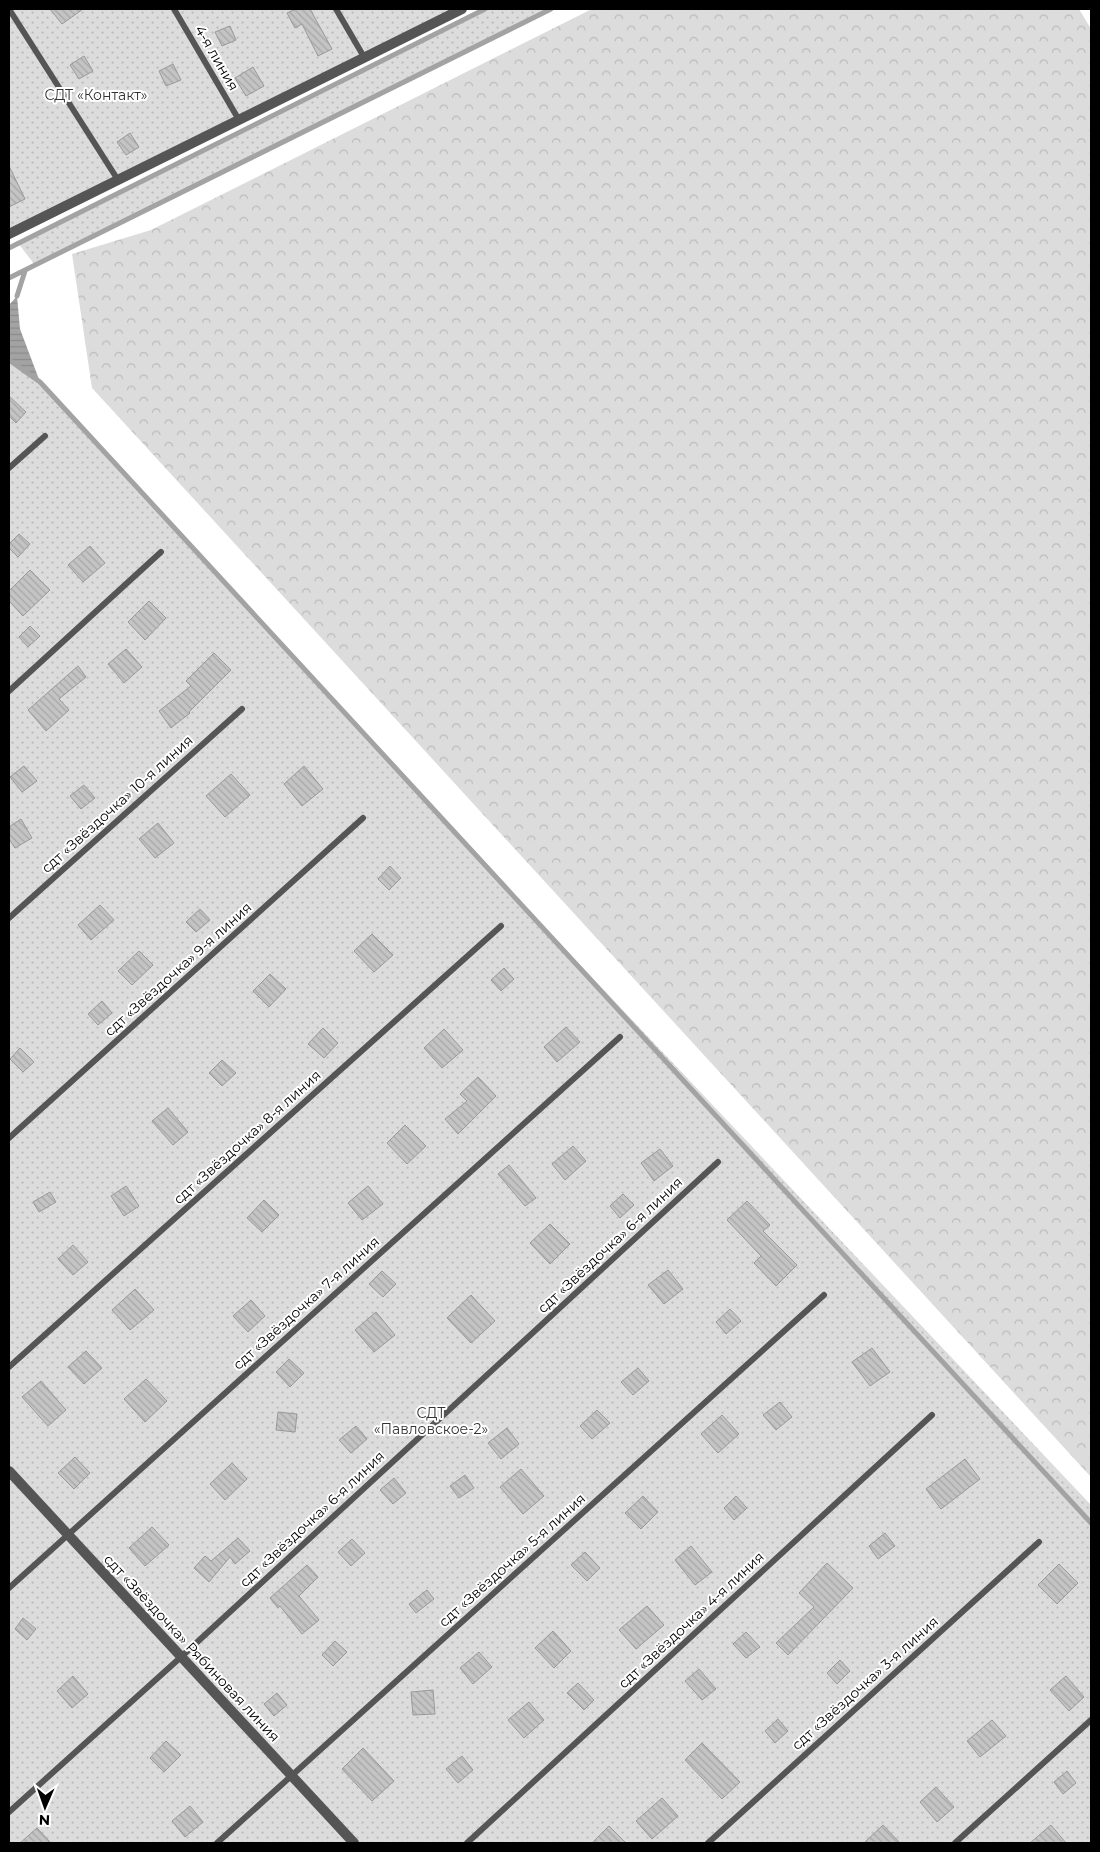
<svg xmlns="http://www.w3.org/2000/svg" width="1100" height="1852" font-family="Montserrat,sans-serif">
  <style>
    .grass { fill: url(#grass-dots) }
    .forest { fill: url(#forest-crowns) }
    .water { fill: url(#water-rules) }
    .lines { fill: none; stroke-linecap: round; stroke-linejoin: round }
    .stream { stroke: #a3a3a3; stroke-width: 5 }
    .building { fill: url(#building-back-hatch); stroke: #999 }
    .service { stroke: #555; stroke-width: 6 }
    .minor { stroke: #555; stroke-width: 10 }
    .labels { text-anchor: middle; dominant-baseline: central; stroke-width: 4; stroke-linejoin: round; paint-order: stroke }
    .street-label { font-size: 14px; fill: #000; stroke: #fff }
    .park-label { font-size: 14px; fill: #333; stroke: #fff }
  </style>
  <defs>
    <pattern id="grass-dots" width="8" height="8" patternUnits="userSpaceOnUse" patternTransform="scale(1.25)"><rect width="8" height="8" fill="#dcdcdc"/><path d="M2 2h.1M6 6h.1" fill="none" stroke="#bbb" stroke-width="1.8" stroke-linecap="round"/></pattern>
    <pattern id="forest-crowns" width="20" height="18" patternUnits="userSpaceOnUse" patternTransform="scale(1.25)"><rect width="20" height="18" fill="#dcdcdc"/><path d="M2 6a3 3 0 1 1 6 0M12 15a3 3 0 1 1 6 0" fill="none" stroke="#bbb"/></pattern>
    <pattern id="water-rules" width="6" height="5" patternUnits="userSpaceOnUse" patternTransform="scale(1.25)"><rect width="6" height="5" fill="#a3a3a3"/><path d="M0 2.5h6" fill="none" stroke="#8b8b8b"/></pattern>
    <pattern id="building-back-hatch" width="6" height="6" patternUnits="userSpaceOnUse" patternTransform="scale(1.25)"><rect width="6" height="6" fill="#c4c4c4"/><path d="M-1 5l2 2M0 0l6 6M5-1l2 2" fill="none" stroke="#a7a7a7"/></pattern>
  </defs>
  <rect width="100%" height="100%" fill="#fff"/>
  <path class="grass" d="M9,9H465L9,238Z
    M485,9H551L35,265L18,243Z
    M9,360L40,382L478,857L1091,1505V1843H9Z"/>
  <path class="forest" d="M592,9H1079L1091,29V1477L92,388L72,254L151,230Z"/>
  <path class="water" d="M17,296L20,329L40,382L9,360V305Z"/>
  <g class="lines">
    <path class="stream" d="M9,248L485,9
      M9,278L551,9
      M17,296L25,271
      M9,360L40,382L1091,1523"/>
  </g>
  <path class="building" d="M50,9H83L62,24Z
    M296,9H310L332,49L318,56L302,24L295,28L287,13Z
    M230,26L236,40L222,46L215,32Z
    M84,56L93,71L79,79L70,65Z
    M173,64L181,80L166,86L159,71Z
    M253,67L264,86L246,96L235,78Z
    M130,133L139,147L126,155L117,142Z
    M9,166L25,199L9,207Z
    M9,396L26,412L16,423L9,416Z
    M19,534L30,544L18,557L9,548V544Z
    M90,546L105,563L83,582L68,565Z
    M30,570L50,590L23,616L9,601V591Z
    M149,601L166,618L145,640L128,622Z
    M30,626L40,636L28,647L19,637Z
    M126,649L142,667L124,683L108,664Z
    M214,653L231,670L189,712L190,713L171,728L159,711L191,686L186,681Z
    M78,666L86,677L59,699L69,710L46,731L28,710Z
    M24,766L37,781L22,792L10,777Z
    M304,766L323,789L302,806L284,784Z
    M231,774L250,795L225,817L206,796Z
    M84,785L95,798L81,809L70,796Z
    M21,819L32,838L15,848L9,839V827Z
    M158,823L174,843L155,858L139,839Z
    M390,866L401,878L389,890L378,879Z
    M100,905L114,920L91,940L78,925Z
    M200,909L210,920L196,932L186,922Z
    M372,934L393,955L374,972L354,951Z
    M139,951L153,965L132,985L118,971Z
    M504,968L514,979L501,991L491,980Z
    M270,974L286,989L269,1007L253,991Z
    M102,1001L112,1013L98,1025L88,1014Z
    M566,1027L580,1042L557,1062L544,1047Z
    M323,1028L338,1043L324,1058L308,1044Z
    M444,1029L463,1050L442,1068L424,1048Z
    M20,1048L34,1062L23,1072L10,1059Z
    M222,1060L236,1073L222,1086L209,1073Z
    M478,1077L496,1096L458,1134L445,1119L467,1101L460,1094Z
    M168,1108L188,1132L173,1145L152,1121Z
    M405,1125L426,1146L407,1164L387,1143Z
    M573,1146L586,1161L565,1180L552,1164Z
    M660,1149L673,1166L654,1181L641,1163Z
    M509,1165L536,1198L525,1206L498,1174Z
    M126,1186L139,1206L124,1216L111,1196Z
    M368,1186L383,1204L362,1220L348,1203Z
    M50,1192L56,1202L39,1212L33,1202Z
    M623,1194L634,1205L620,1218L610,1206Z
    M264,1200L279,1215L262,1232L247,1218Z
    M747,1201L770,1225L763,1231L797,1265L776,1286L754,1263L761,1256L727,1220Z
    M550,1224L570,1244L550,1264L530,1243Z
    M73,1245L88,1262L73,1275L58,1259Z
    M668,1270L683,1289L664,1304L648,1285Z
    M382,1271L396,1284L383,1297L369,1284Z
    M135,1289L154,1310L130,1330L112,1310Z
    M471,1295L495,1321L471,1343L447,1318Z
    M251,1300L265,1316L248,1332L233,1316Z
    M730,1309L741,1321L726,1334L716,1322Z
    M376,1312L395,1335L374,1352L355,1330Z
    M872,1348L890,1372L870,1386L852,1362Z
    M86,1351L102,1368L84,1384L68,1367Z
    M289,1359L304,1373L290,1387L276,1372Z
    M638,1368L649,1381L633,1395L621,1382Z
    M146,1379L167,1401L145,1422L124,1399Z
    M41,1381L66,1410L48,1426L22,1397Z
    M780,1402L792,1417L776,1430L763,1415Z
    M597,1410L610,1423L592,1439L580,1426Z
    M278,1412L297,1414L295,1432L276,1430Z
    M722,1415L739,1434L718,1453L701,1434Z
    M356,1426L367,1439L351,1453L339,1440Z
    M507,1428L519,1444L501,1459L488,1443Z
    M75,1457L90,1473L74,1489L58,1473Z
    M965,1459L980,1479L941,1509L926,1489Z
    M232,1463L247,1479L225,1500L210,1484Z
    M521,1469L544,1496L523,1514L500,1487Z
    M465,1475L474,1488L459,1498L450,1486Z
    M394,1478L406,1493L393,1504L380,1490Z
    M643,1496L658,1512L641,1529L625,1513Z
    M736,1496L747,1508L734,1520L724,1508Z
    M152,1527L169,1545L145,1566L129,1548Z
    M885,1533L895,1546L878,1559L869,1546Z
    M238,1538L250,1551L235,1564L230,1557L209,1582L194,1568L205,1556L211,1561Z
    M352,1539L365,1553L351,1566L338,1552Z
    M691,1546L712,1572L695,1585L675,1560Z
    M585,1552L600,1568L587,1581L571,1565Z
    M827,1563L853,1588L788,1655L776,1643L814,1607L799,1593Z
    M1059,1564L1078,1583L1057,1604L1038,1585Z
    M307,1565L318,1577L299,1596L319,1620L302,1634L280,1606L278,1608L270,1598Z
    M427,1590L434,1599L416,1613L409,1604Z
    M647,1606L664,1625L636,1649L619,1630Z
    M23,1618L36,1629L27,1640L15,1629Z
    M553,1631L571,1651L554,1668L535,1648Z
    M746,1632L760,1647L746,1658L733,1644Z
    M335,1641L347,1652L333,1666L322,1655Z
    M479,1652L492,1667L473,1684L460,1668Z
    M840,1660L850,1671L837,1684L827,1673Z
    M699,1669L716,1689L702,1700L685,1681Z
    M73,1676L88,1694L72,1708L57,1691Z
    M1066,1676L1084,1697L1069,1711L1050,1690Z
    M578,1683L594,1700L584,1710L567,1693Z
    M433,1690L435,1714L413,1715L411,1692Z
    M277,1693L287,1705L274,1716L264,1704Z
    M529,1702L544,1720L524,1738L508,1720Z
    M778,1719L788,1731L775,1743L765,1731Z
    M992,1720L1006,1736L980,1757L967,1741Z
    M166,1741L181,1755L164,1772L150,1758Z
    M702,1743L740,1782L722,1799L685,1760Z
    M363,1748L394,1781L372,1801L342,1769Z
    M462,1756L473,1770L458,1783L446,1769Z
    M1067,1771L1076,1783L1063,1794L1054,1782Z
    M936,1787L954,1807L937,1822L920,1802Z
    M662,1798L678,1816L652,1839L636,1821Z
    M190,1806L203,1822L185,1837L172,1821Z
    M883,1825L900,1843H864Z
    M1051,1825L1066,1843H1030Z
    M609,1826L626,1843H592Z
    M37,1828L51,1843H20Z"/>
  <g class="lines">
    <path class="service" d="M9,9L118,180
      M174,9L239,120
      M336,9L364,57
      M9,468L45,436
      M9,691L161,552
      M9,918L242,709
      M9,1138L363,818
      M9,1367L501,926
      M9,1588L620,1037
      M9,1812L181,1657L718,1162
      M217,1843L824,1295
      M467,1843L932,1415
      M708,1843L1039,1542
      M955,1843L1091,1720"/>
    <path class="minor" d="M9,234L462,9
      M9,1471L354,1843"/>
  </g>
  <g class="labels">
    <g class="street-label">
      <text transform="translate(217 58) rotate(60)">4-я линия</text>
      <text transform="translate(117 804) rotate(-42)">сдт «Звёздочка» 10-я линия</text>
      <text transform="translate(178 969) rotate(-42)">сдт «Звёздочка» 9-я линия</text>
      <text transform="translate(247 1137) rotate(-42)">сдт «Звёздочка» 8-я линия</text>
      <text transform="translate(610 1245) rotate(-43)">сдт «Звёздочка» 6-я линия</text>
      <text transform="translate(306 1303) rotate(-42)">сдт «Звёздочка» 7-я линия</text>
      <text transform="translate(312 1519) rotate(-43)">сдт «Звёздочка» 6-я линия</text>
      <text transform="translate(512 1560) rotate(-42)">сдт «Звёздочка» 5-я линия</text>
      <text transform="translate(691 1620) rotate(-43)">сдт «Звёздочка» 4-я линия</text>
      <text transform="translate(192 1648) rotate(47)">сдт «Звёздочка» Рябиновая линия</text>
      <text transform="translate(865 1683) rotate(-42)">сдт «Звёздочка» 3-я линия</text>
    </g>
    <g class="park-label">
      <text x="96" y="95">СДТ «Контакт»</text>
      <text x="431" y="1413">СДТ<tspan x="431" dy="16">«Павловское-2»</tspan></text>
    </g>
  </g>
  <rect width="1100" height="1852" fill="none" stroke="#000000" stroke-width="20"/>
  <g transform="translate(45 1807) rotate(182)" stroke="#ffffff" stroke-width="4" paint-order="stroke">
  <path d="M0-4L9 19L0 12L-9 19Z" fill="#000000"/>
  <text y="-8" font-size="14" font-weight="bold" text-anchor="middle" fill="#000000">N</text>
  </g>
</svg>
